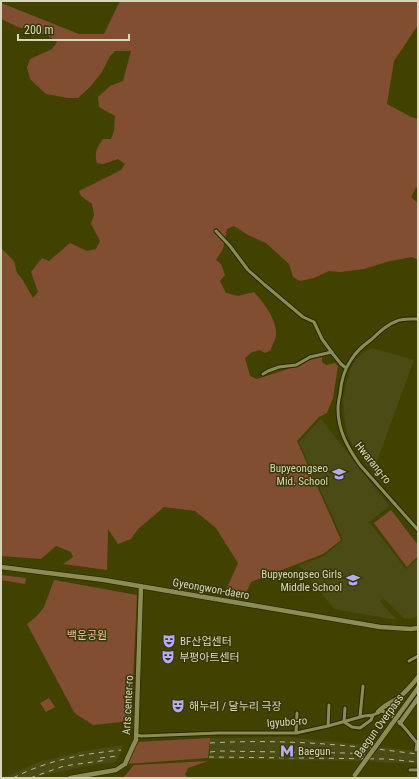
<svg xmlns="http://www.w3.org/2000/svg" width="419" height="779" font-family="'Roboto Condensed','Noto Sans KR',sans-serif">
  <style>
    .built { fill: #4b4b15 }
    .green { fill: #824e32 }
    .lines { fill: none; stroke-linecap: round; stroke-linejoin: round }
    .street-casing { stroke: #272707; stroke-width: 5 }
    .secondary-casing { stroke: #272707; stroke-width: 6 }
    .street { stroke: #8c8d52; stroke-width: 3 }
    .secondary { stroke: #8c8d52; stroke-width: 4.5 }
    .rail { stroke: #b7b892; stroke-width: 1; stroke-dasharray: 5 5; stroke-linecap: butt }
    .secondary-bridge-casing { stroke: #272707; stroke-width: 6; stroke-linecap: butt }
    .secondary-bridge { stroke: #8c8d52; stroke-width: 4.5 }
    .labels { text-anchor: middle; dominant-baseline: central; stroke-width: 3; stroke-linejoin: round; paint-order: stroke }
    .street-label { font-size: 11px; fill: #d7d8ba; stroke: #373707 }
    .poi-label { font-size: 11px; fill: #d7d8ba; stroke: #373707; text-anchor: start }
    .park-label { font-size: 11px; fill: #f9c0a1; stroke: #373707 }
  </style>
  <rect width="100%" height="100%" fill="#424200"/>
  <path class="built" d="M372,348L414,360L373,472L356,450L348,436L345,423L343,400L346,384L351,367L356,360L363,353Z
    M321,419L389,506L369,522L406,569L418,559V617L405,619L383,598L380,601L397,620L334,609L299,565L324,556L343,540L299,442Z
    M289,737L418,751V764L362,761L209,759L210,738Z
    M123,745L116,762L90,765L40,776L37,778H3L39,762L79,752Z"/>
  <path class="green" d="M120,1H418V25L394,61L387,104L411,117L418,119V186L416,188L411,197L418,203V260L412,257L390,261L364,269L341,272L329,271L314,278L300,281L293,277L289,264L266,243L248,235L234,226L227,229L223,249L216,260L221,264L225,275L220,281L226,293L238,296L254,292C263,302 277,319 276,335C276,339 272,345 271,350L265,353L260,350L252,352L245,358L250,376L257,379L291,368L309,360L322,357V362L326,365L335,363L338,366L333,398L327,413L319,417L297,441L341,540L323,554L251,582L246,593L226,590L238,563L216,528L195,511L164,507L138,529L131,539L118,544L108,529L107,570L63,564L73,557L71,552L56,546L41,559L1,556V248L14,261L17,273L22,279L33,298L38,292L31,272L42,258L49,261L70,243L87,251L96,249L100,241L91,224L94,215L92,204L81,196L79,191L121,170L125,164L118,159L103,164L97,163C94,152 97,148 103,139H111L114,131L115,116L99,107L98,97L110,86L123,81L131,51H115L110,56L102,72L91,86L78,98H68L46,94L30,79L27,67L30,59L52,49L57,42L47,35L18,27L1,19V3L79,34H104Z
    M391,510L418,545V556L407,567L374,523Z
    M1,575L26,578L25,584L19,583V580V583L1,580Z
    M54,580L137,595L131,721L93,725L76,714L74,712L27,624L37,616L44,607Z
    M49,698L55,707L46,712L40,703Z
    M210,738L208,758L127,764L137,742Z
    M208,761L188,768L185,774L187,778H123L134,765Z"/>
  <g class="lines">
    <g class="street-casing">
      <path id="street" d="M216,231L230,246L248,270L265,285L303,317L314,322L322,339L333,354L341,364L346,368
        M418,319C411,319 403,318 397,321C388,324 379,332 372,339C364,345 356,351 351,360C344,370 341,382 340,394C339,399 338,405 338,409C338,431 348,448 360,465L418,530
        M263,374L268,371L279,367L296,365L310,357L332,352
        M409,661L418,656
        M360,717L363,686
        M344,722L352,727L360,728L371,720L373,715
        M344,722L345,708
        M328,726L329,705
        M296,733L297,713
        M136,735L141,736L219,733H296L328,726L364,716L373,715L382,711C397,716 407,731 417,743L416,750
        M410,770H418"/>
    </g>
    <g class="secondary-casing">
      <path id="secondary" d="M1,567L104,580L380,627L411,629L418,628
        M378,712C384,705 393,702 400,697C406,691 413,684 418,677
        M400,723L418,698
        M133,746L136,740L141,586
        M70,778L116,770L125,764"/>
    </g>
    <use href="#street" class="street"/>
    <use href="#secondary" class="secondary"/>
    <path class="rail" d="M210,743C260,740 310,742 360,747C380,749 399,752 418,754
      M210,752L219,751L345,753L372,754
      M209,757L387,759L418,762
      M100,758L118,756
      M13,778C48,760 82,754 121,750
      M30,778L64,766L107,760"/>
    <g class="secondary-bridge-casing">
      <path id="secondary-bridge" d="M125,764L133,746
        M355,775L418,688"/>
    </g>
    <use href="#secondary-bridge" class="secondary-bridge"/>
  </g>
  <defs>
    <g id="school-bare" transform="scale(1.08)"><path d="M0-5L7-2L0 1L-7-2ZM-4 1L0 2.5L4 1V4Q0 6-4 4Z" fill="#b5acf8" stroke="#373707" stroke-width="2.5" paint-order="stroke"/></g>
    <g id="theatre-bare" transform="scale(1.08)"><path d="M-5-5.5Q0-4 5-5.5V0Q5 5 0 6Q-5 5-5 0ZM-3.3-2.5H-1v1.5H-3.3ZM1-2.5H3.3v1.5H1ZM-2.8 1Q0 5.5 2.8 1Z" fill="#b5acf8" stroke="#373707" stroke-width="2.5" paint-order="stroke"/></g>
    <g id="metro-bare" transform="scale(1.08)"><path d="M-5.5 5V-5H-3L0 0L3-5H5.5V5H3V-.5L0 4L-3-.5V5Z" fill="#b5acf8" stroke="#373707" stroke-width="2.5" paint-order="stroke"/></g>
  </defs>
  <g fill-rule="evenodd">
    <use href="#school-bare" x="339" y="474"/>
    <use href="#school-bare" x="353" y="580"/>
    <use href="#theatre-bare" x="169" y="641"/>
    <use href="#theatre-bare" x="168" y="657"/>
    <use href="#theatre-bare" x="178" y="706"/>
    <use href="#metro-bare" x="287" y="751"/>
  </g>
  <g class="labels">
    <g class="street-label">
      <text transform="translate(373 463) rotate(51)">Hwarang-ro</text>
      <text transform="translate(211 589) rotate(10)">Gyeongwon-daero</text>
      <text transform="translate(128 705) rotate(-87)">Arts center-ro</text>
      <text transform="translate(287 722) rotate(-4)">Igyubo-ro</text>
      <text transform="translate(379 726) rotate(-54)">Baegun Overpass</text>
    </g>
    <g class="poi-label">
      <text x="328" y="468" text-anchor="end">Bupyeongseo<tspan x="328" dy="13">Mid. School</tspan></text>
      <text x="342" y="574" text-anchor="end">Bupyeongseo Girls<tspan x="342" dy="13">Middle School</tspan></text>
      <text x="180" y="641">BF산업센터</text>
      <text x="179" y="657">부평아트센터</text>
      <text x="189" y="706">해누리 / 달누리 극장</text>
      <text x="298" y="751">Baegun</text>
    </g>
    <g class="park-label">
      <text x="87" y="635">백운공원</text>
    </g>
  </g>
  <rect width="419" height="779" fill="none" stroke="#d7d8ba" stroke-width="4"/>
  <path d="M18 34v6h111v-6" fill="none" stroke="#d7d8ba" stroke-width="2"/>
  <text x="24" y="34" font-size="12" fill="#d7d8ba" stroke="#373707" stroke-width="3" paint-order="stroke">200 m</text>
</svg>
